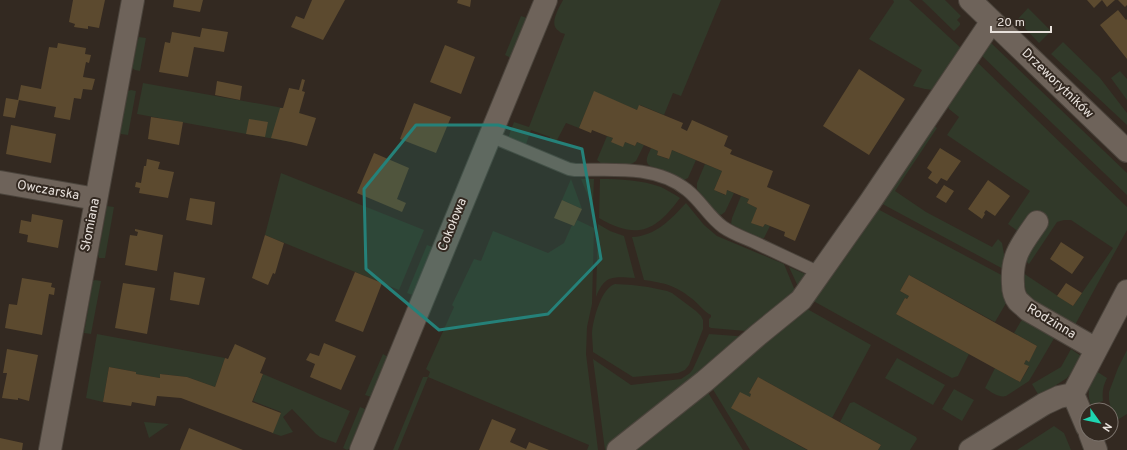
<svg xmlns="http://www.w3.org/2000/svg" width="1127" height="450" font-family="Overpass,sans-serif">
  <style>
    .green { fill: #313929 }
    .building { fill: #5c4a2f }
    .lines { fill: none; stroke-linecap: round; stroke-linejoin: round }
    .lane-casing { stroke: #4b443c; stroke-width: 14 }
    .street-casing { stroke: #4b443c; stroke-width: 24 }
    .lane { stroke: #6e635a; stroke-width: 12 }
    .street { stroke: #6e635a; stroke-width: 22 }
    .marked { fill: #258179; fill-opacity: 0.2; stroke: #258179; stroke-width: 3; stroke-linejoin: round }
    .labels { text-anchor: middle; dominant-baseline: central; stroke-width: 4; stroke-linejoin: round; paint-order: stroke }
    .street-label { font-size: 13px; fill: #e8e1dc; stroke: #332921 }
  </style>
  <rect width="100%" height="100%" fill="#332921"/>
  <path class="green" d="M563,0H721L681,96L673,93L664,115L640,105L637,110L594,92L579,128L566,123L556,142L549,140L550,137L531,130L526,144L508,138L514,122L529,127L565,34C563,33 560,33 559,31C548,25 559,8 563,0Z
    M893,0H909L963,50L933,90L925,89L913,86L922,70L869,39L894,2Z
    M922,0H945L961,16L957,20L960,23V25L954,31Z
    M1028,8L1051,31L1039,43L1017,20Z
    M521,16L527,18L511,58L505,55Z
    M139,37L146,38L140,71L135,70L132,68L138,39Z
    M988,42L991,43L1127,173V195L979,53Z
    M1063,42L1100,78L1127,113V125L1051,54Z
    M977,62L1127,207V230L1075,325L1027,299L1023,273L1073,306L1113,248L1071,220H1064L1057,222L1029,264L1024,259L1044,221L1032,212L1019,232L1008,224L1030,191L947,135L959,117L949,109L947,104Z
    M1120,71L1127,79V100L1111,78Z
    M143,83L300,111L291,142L137,114Z
    M131,90L136,91L128,135L121,134L120,132L128,91Z
    M930,123L937,128L895,191L926,212L992,247L998,239L1002,243L1007,271L875,200Z
    M607,136L613,138L611,142H625L635,146L637,142L644,145L636,161C628,168 612,164 602,164L597,160Z
    M651,148L658,151L657,155L668,159L672,150L696,160L688,178L684,180L650,166C643,161 649,154 651,148Z
    M705,164L722,171L714,190L725,195L727,190L734,193L725,212L721,215L716,213L697,189V183Z
    M281,173L424,230L399,290L265,235Z
    M571,179L582,209L562,200Z
    M581,179H594L593,203L592,204L591,203Z
    M600,179C620,179 642,180 661,187C667,190 674,194 680,198C655,232 637,240 599,218Z
    M741,196L749,199L747,203L757,208L752,223L763,227L765,224L770,226L764,238H759L731,224L732,218Z
    M686,203L704,225L717,236L784,264L798,298L757,332L711,328L709,327V319L711,317V315C705,313 697,302 691,298C675,285 664,283 644,280L632,237C656,236 671,219 686,203Z
    M107,206L114,207L105,258H99L98,255Z
    M872,206L1009,279L1012,293L995,322L909,275L900,291L909,296L907,299L905,298L896,314L969,354L958,376L952,378L808,298Z
    M577,220L594,228L592,304L587,327L586,354L598,450H587L589,445L428,377L398,450H393L423,377H428L430,372L426,369L454,307L452,305L474,259L481,261L493,231L548,253L564,243L572,225L574,226Z
    M598,224L610,231L624,236L635,278C614,277 605,274 596,297Z
    M427,245L435,248L415,296L407,293Z
    M789,267L810,276L801,293Z
    M95,280L101,281L91,334L84,333L93,281Z
    M615,284L632,285L648,287L667,291L672,293L696,311L701,316L703,320V329L689,365L685,370L678,373L633,377L593,352C593,346 592,339 592,333C593,320 601,288 615,284Z
    M802,306L871,345L832,418L758,377L749,393L751,394L750,397L732,408L807,450H750L709,383Z
    M1024,319L1056,335L1029,381L1006,396C999,398 991,392 985,388L995,368L1020,382L1029,367L1024,364L1026,360L1029,361L1037,346L1014,333L1021,321Z
    M97,334L225,358L215,387L187,377L161,374L160,378L136,374V372L109,367L103,402L86,398Z
    M709,334L750,337L612,450H605L593,359L631,385L681,379L690,373L693,369Z
    M1071,349L1081,356L1071,373L1067,378L1039,396L1032,384L1061,367Z
    M1127,350V414L1114,422L1109,400V392L1118,368Z
    M383,354L388,357L371,397L365,395Z
    M897,358L945,385L933,405L885,378Z
    M1096,371L1107,378C1103,386 1102,392 1103,401L1091,405C1086,391 1090,384 1096,371Z
    M263,374L350,411L336,443L320,437L316,434L292,409L283,417L293,432L281,436L272,433L281,412L253,401Z
    M704,386L743,450H627Z
    M954,389L974,400L962,421L942,409Z
    M854,402L916,437L917,439L910,450H878L881,445L840,422L850,403Z
    M360,407L365,409L349,449L347,450L343,448Z
    M144,422L169,424L149,438Z
    M1054,426L1064,433L1071,450H1017Z"/>
  <path class="building" d="M73,0H105L99,28L88,26V29L74,27L75,24L69,22Z
    M174,0H203L200,12L173,7Z
    M312,0H345L323,40L291,27L296,16L304,19Z
    M458,0H471L470,7L457,3Z
    M1087,0H1115L1107,7L1102,0L1094,8Z
    M1118,0H1127V5L1125,7Z
    M1118,10L1126,20L1127,19V59L1100,25Z
    M202,28L228,32L224,52L194,47L188,77L159,72L165,42L170,43L172,32L200,37Z
    M58,43L86,48L85,54L91,55L89,63L86,62L83,77L95,79L92,90L83,89L81,99L74,98L70,120L54,117L56,107L19,100L15,118L3,116L6,98L18,100L21,85L41,89L49,47L57,48Z
    M445,45L475,57L461,94L430,82Z
    M859,69L905,99L869,155L823,126Z
    M302,79L305,80L302,91L305,92L299,113L316,118L307,146L291,142L271,138L280,108H283L289,88L299,90Z
    M217,81L242,86L240,100L215,95Z
    M594,91L637,110L639,105L683,123L681,128L687,131L692,120L728,136L724,146L732,150L730,154L773,171L767,187L810,205L795,241L784,236L785,232L765,224L763,227L751,223L757,208L747,203L749,199L727,190L726,195L714,190L722,171L672,150L669,159L657,155L658,151L637,142L635,146L625,142L623,147L611,142L613,138L607,136L592,130L591,133L579,128Z
    M414,103L451,117L436,153L400,139Z
    M151,117L183,122L179,145L148,139Z
    M249,119L268,122L265,137L246,134Z
    M11,125L56,134L51,163L6,154Z
    M940,148L961,161L947,181L941,178L937,184L928,178L932,172L927,168Z
    M374,153L409,168L397,199L406,203L402,212L357,193Z
    M147,159L160,162L158,169L174,172L168,198L139,193L140,188L135,187L136,182L141,183L144,166H146Z
    M988,180L1010,196L995,216L986,210L984,213L985,214L982,219L968,209Z
    M944,185L954,191L946,203L936,197Z
    M190,198L215,202L212,225L186,220Z
    M562,200L582,209L574,226L554,218Z
    M32,214L63,220L58,248L27,242L28,235L19,233L21,220L31,222Z
    M135,229L163,235L157,271L125,265L130,235L137,236L138,232L135,231Z
    M265,235L284,243L275,274L273,273L268,285L252,278Z
    M1061,242L1084,257L1072,274L1050,259Z
    M174,272L205,278L199,305L170,300Z
    M355,272L382,283L363,332L335,321Z
    M909,275L1037,346L1029,362L1026,360L1024,364L1029,366L1020,382L896,314L905,298L907,299L909,296L900,291Z
    M22,278L52,283L51,287L55,288L54,295L49,294L42,335L5,328L9,304L17,305Z
    M123,283L155,288L147,334L115,328Z
    M1066,283L1082,293L1073,306L1057,296Z
    M324,343L356,356L341,390L310,377L315,364L306,360L310,353L319,356Z
    M235,344L266,358L260,373L263,374L252,402L281,413L273,433L181,398L157,396L155,406L132,402L131,406L103,402L109,367L136,372V374L160,378V374L187,377L215,387L225,358L228,359Z
    M7,349L38,355L29,401L18,398V400L2,398L7,373H3Z
    M758,377L881,445L878,450H808L731,408L740,392L750,397L751,394L749,393Z
    M492,419L516,429L510,442L526,449L529,442L549,450H479Z
    M189,428L243,450H180Z
    M0,438L23,443L22,450H0Z"/>
  <g class="lines">
    <g class="lane-casing">
      <path id="lane" d="M490,136L569,169L575,170C612,170 656,165 687,190C701,201 709,217 723,227C733,234 745,238 756,243C777,253 799,263 820,273"/>
    </g>
    <g class="street-casing">
      <path id="street" d="M970,0L1127,151
        M0,182L96,199
        M1037,222C1022,244 1011,255 1013,284C1013,290 1015,297 1018,301C1021,304 1025,307 1028,310L1096,349
        M1073,394L1127,291
        M1073,394L1087,427
        M1090,434L1096,450
        M50,450L133,0
        M361,450L546,0
        M618,450L705,381L758,335L801,300L870,202L992,21
        M970,450L1044,404L1059,397L1073,394"/>
    </g>
    <use href="#lane" class="lane"/>
    <use href="#street" class="street"/>
  </g>
  <path class="marked" d="M416,125H498L582,149L601,259L548,314L439,330L366,269L364,189Z"/>
  <g class="labels">
    <g class="street-label">
      <text transform="translate(1057 84) rotate(44)">Drzeworytników</text>
      <text transform="translate(48 191) rotate(10)">Owczarska</text>
      <text transform="translate(91 225) rotate(-79)">Słomiana</text>
      <text transform="translate(453 225) rotate(-68)">Cokołowa</text>
      <text transform="translate(1051 322) rotate(31)">Rodzinna</text>
    </g>
  </g>
  <g transform="translate(1099 422) rotate(123)"><circle r="19" fill="#332921" stroke="#7b736c"/>
  <path d="M0-3L7 15L0 10L-7 15Z" fill="#1ed5b1"/>
  <text y="-6" font-size="11" font-weight="bold" text-anchor="middle" fill="#e8e1dc">N</text>
  </g>
  <path d="M991 26v6h60v-6" fill="none" stroke="#e8e1dc" stroke-width="2"/>
  <text x="997" y="26" font-size="12" fill="#e8e1dc" stroke="#332921" stroke-width="3" paint-order="stroke">20 m</text>
</svg>
